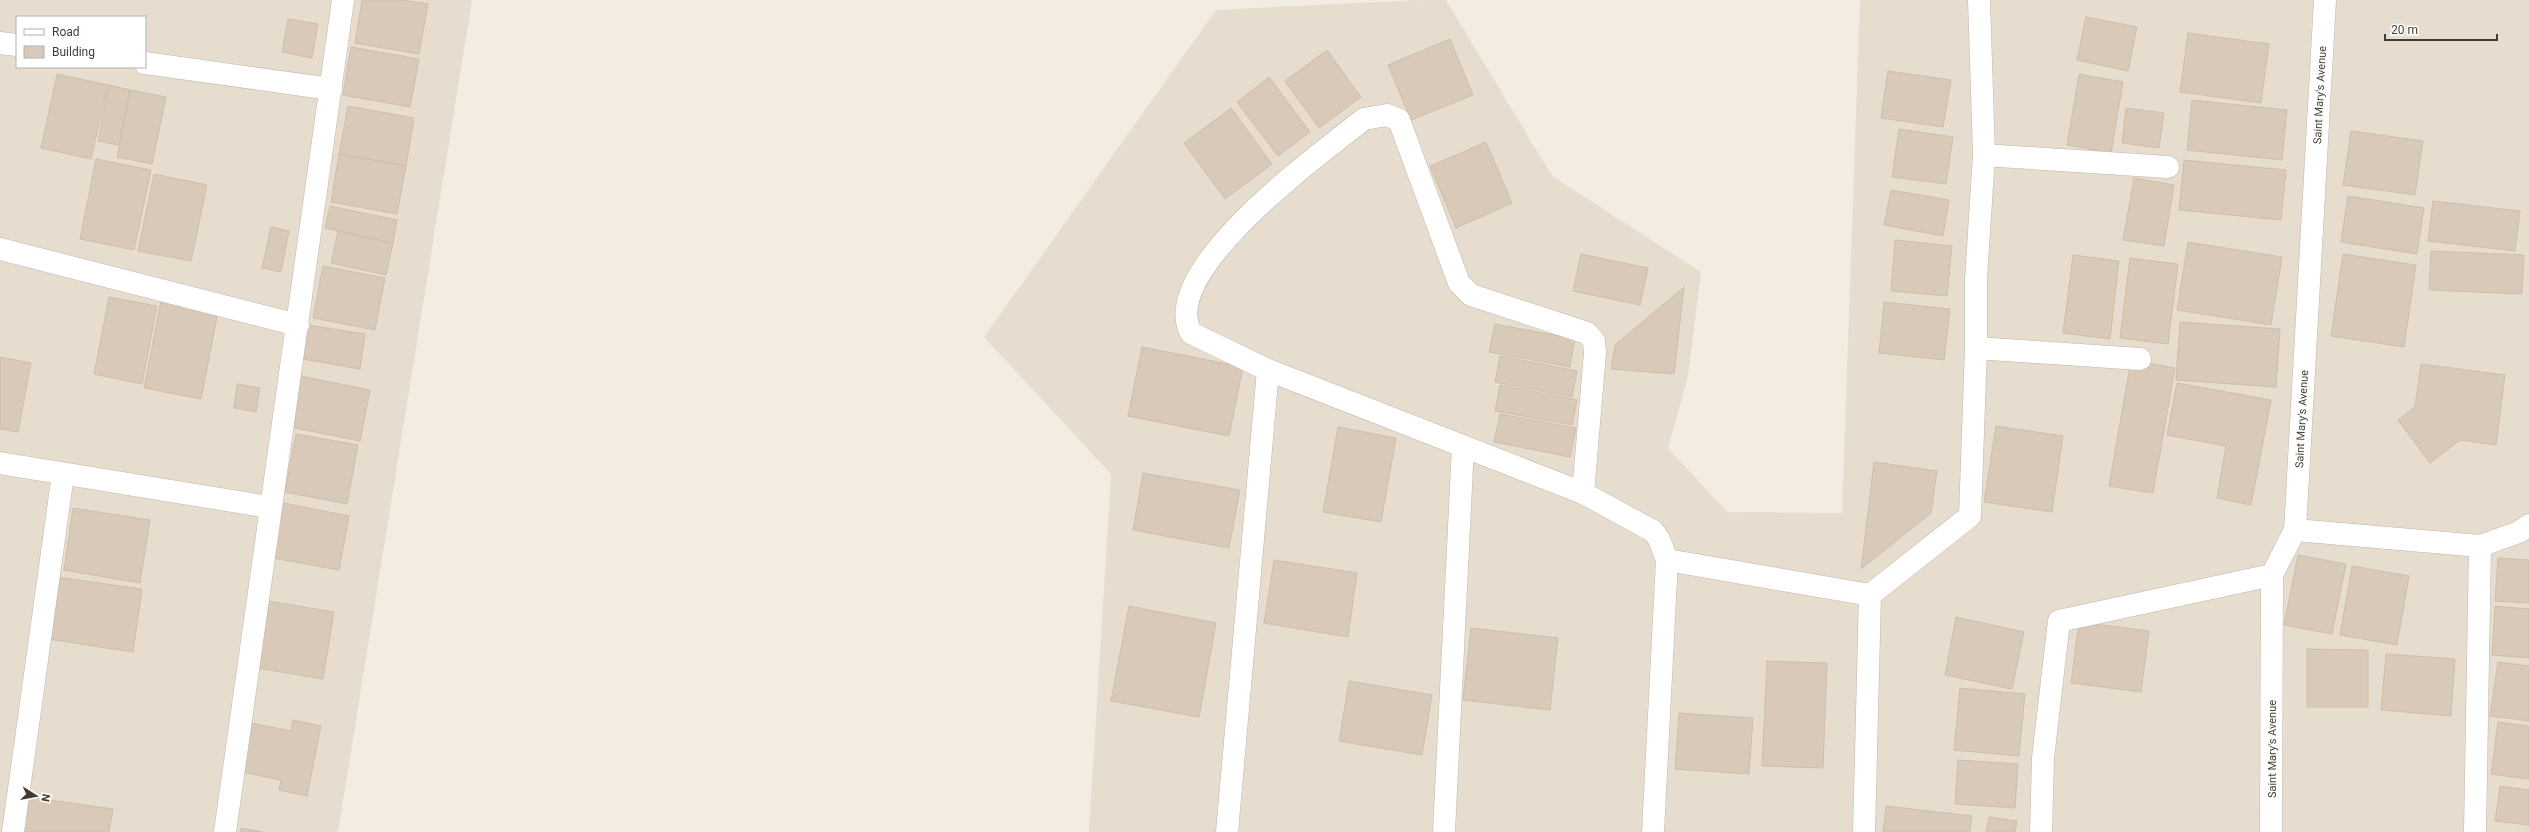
<svg xmlns="http://www.w3.org/2000/svg" width="2529" height="832" font-family="Roboto,sans-serif">
  <style>
    .residential { fill: #e7ddcf; fill-rule: evenodd }
    .building { fill: #d8c9b9; stroke: #d0bea9 }
    .lines { fill: none; stroke-linecap: round; stroke-linejoin: round }
    .minor-casing { stroke: #c1b6a7; stroke-width: 23 }
    .minor { stroke: #fff; stroke-width: 22 }
    .labels { text-anchor: middle; dominant-baseline: central; stroke-width: 3; stroke-linejoin: round; paint-order: stroke }
    .street-label { font-size: 11px; fill: #443c32; stroke: #fff }
  </style>
  <rect width="100%" height="100%" fill="#f2ece2"/>
  <path class="residential" d="M0,0H472L338,832H0ZM17,17H145V67H17Z
    M1420,0H1446L1552,176L1701,272L1688,376L1668,448L1727,512L1842,513L1860,0H2529V832H1089L1111,474L984,337L1216,10Z"/>
  <path class="building" d="M362,0H403L428,4L419,54L355,43Z
    M2086,17L2137,27L2128,71L2077,60Z
    M288,19L318,24L312,58L282,52Z
    M2188,33L2269,44L2261,103L2180,92Z
    M1450,39L1473,95L1411,120L1388,65Z
    M351,47L419,59L410,107L343,95Z
    M1327,50L1361,97L1319,128L1285,81Z
    M1888,71L1951,80L1943,127L1881,118Z
    M57,74L108,85L91,159L41,148Z
    M2079,74L2123,82L2111,153L2067,145Z
    M1269,77L1310,132L1278,156L1237,102Z
    M109,85L130,90L119,145L98,141Z
    M130,90L166,97L152,164L117,157Z
    M2192,100L2287,110L2282,160L2187,150Z
    M348,106L414,118L406,166L339,154Z
    M1231,108L1272,164L1225,199L1184,143Z
    M2126,108L2164,113L2159,148L2122,143Z
    M1899,129L1953,137L1946,184L1892,177Z
    M2351,131L2423,141L2415,195L2343,185Z
    M1486,142L1512,203L1456,228L1430,166Z
    M339,154L406,166L397,214L331,202Z
    M96,159L151,170L134,250L80,239Z
    M2184,160L2286,170L2281,220L2179,210Z
    M154,174L207,185L191,261L138,251Z
    M2134,178L2174,185L2164,246L2123,240Z
    M1891,190L1949,200L1943,236L1884,225Z
    M2348,196L2424,208L2417,254L2341,242Z
    M2433,201L2520,211L2515,251L2428,241Z
    M330,206L397,220L393,243L325,228Z
    M271,227L289,231L281,272L262,268Z
    M338,231L393,243L386,275L331,263Z
    M1895,240L1952,246L1947,296L1891,291Z
    M2188,242L2282,257L2271,325L2177,310Z
    M2431,251L2524,255L2522,294L2429,290Z
    M1581,254L1648,268L1640,305L1573,291Z
    M2343,254L2416,265L2404,347L2331,336Z
    M2073,255L2119,261L2110,339L2063,333Z
    M2130,258L2178,264L2168,344L2120,338Z
    M323,266L385,278L375,330L313,318Z
    M1684,287L1674,374L1611,369L1615,345Z
    M109,297L157,306L142,384L94,374Z
    M161,301L218,312L201,399L144,388Z
    M1884,302L1950,309L1944,360L1879,353Z
    M2180,322L2280,329L2276,387L2176,380Z
    M1495,324L1575,339L1570,367L1489,352Z
    M308,325L365,334L360,369L303,359Z
    M1142,347L1243,367L1229,436L1128,416Z
    M1500,356L1577,371L1572,397L1495,382Z
    M0,357L31,363L18,432L0,429Z
    M2131,360L2175,368L2153,493L2109,486Z
    M2421,364L2505,375L2496,445L2460,440L2430,463L2398,420L2415,407Z
    M300,376L370,390L360,441L290,427Z
    M2177,383L2271,400L2251,505L2217,498L2226,446L2167,435Z
    M237,384L260,388L256,412L234,408Z
    M1500,385L1577,400L1572,425L1495,411Z
    M1500,414L1576,428L1570,457L1494,442Z
    M1996,426L2063,436L2052,512L1984,502Z
    M1338,427L1396,438L1381,522L1323,512Z
    M296,434L358,445L347,504L285,492Z
    M1874,462L1937,471L1931,513L1861,569Z
    M1143,473L1240,490L1229,548L1133,530Z
    M278,502L349,516L339,570L268,557Z
    M73,508L150,520L140,583L64,570Z
    M2298,555L2346,564L2332,634L2284,625Z
    M2498,558L2529,560V603L2495,601Z
    M1274,560L1357,573L1348,637L1264,623Z
    M2352,566L2409,576L2397,645L2340,635Z
    M57,577L142,589L133,652L48,639Z
    M262,600L334,612L323,679L251,667Z
    M1129,606L1216,623L1199,717L1111,701Z
    M2495,606L2529,609V658L2492,655Z
    M1956,617L2024,632L2012,689L1945,675Z
    M2079,622L2149,631L2141,692L2071,683Z
    M1471,628L1558,638L1550,710L1463,700Z
    M2307,649L2368,650V707H2307Z
    M2386,654L2455,659L2451,716L2381,710Z
    M1767,661L1827,663L1823,768L1762,766Z
    M2498,662L2529,666V721L2490,716Z
    M1349,681L1432,695L1422,755L1339,741Z
    M1960,688L2025,694L2019,756L1954,750Z
    M1679,713L1753,718L1749,774L1675,769Z
    M293,720L321,726L307,796L279,790L281,780L242,772L251,723L291,731Z
    M2498,722L2529,726V779L2491,774Z
    M1958,760L2018,764L2015,808L1955,804Z
    M2500,786L2529,790V825L2495,821Z
    M28,797L113,809L109,832H23Z
    M1886,806L1972,816L1970,832H1883Z
    M1989,817L2017,821L2015,832H1986Z
    M241,828L262,832H240Z"/>
  <g class="lines">
    <g class="minor-casing">
      <path id="minor" d="M0,43L17,45
        M145,63L331,89
        M1984,155L2168,167
        M0,249L298,325
        M1976,348L2140,359
        M0,463L269,507
        M1583,493L1595,353L1594,341L1587,333L1471,295L1459,283L1399,120L1387,115L1364,119C1322,153 1157,270 1191,333L1268,370L1583,493L1653,531L1659,539L1667,560L1870,595
        M2295,530L2480,546
        M13,832L63,474
        M225,832C263,554 305,278 343,0
        M1227,832L1268,370
        M1444,832L1463,446
        M1653,832L1667,560
        M1864,832L1870,595L1970,516L1976,348V279L1984,155L1979,0
        M2041,832L2043,758L2059,621L2272,575
        M2271,832L2272,575L2295,530L2325,0
        M2475,832L2480,546L2519,532L2529,525"/>
    </g>
    <use href="#minor" class="minor"/>
  </g>
  <g class="labels">
    <g class="street-label">
      <text transform="translate(2320 95) rotate(-87)">Saint Mary's Avenue</text>
      <text transform="translate(2302 419) rotate(-87)">Saint Mary's Avenue</text>
      <text transform="translate(2272 749) rotate(-90)">Saint Mary's Avenue</text>
    </g>
  </g>
  <rect x="16" y="16" width="130" height="52" fill="#ffffff" stroke="#b4b1ad"/>
  <rect x="24" y="29" width="20" height="6" fill="#ffffff" stroke="#b4b1ad"/>
  <text x="52" y="36" font-size="12" fill="#443c32">Road</text>
  <rect x="24" y="46" width="20" height="12" fill="#d8c9b9" stroke="#b4b1ad"/>
  <text x="52" y="56" font-size="12" fill="#443c32">Building</text>
  <g transform="translate(36 796) rotate(101)" stroke="#ffffff" stroke-width="3" paint-order="stroke">
  <path d="M0-3L7 15L0 10L-7 15Z" fill="#443c32"/>
  <text y="-6" font-size="11" font-weight="bold" text-anchor="middle" fill="#443c32">N</text>
  </g>
  <path d="M2385 34v6h112v-6" fill="none" stroke="#443c32" stroke-width="2"/>
  <text x="2391" y="34" font-size="12" fill="#443c32" stroke="#ffffff" stroke-width="3" paint-order="stroke">20 m</text>
</svg>
